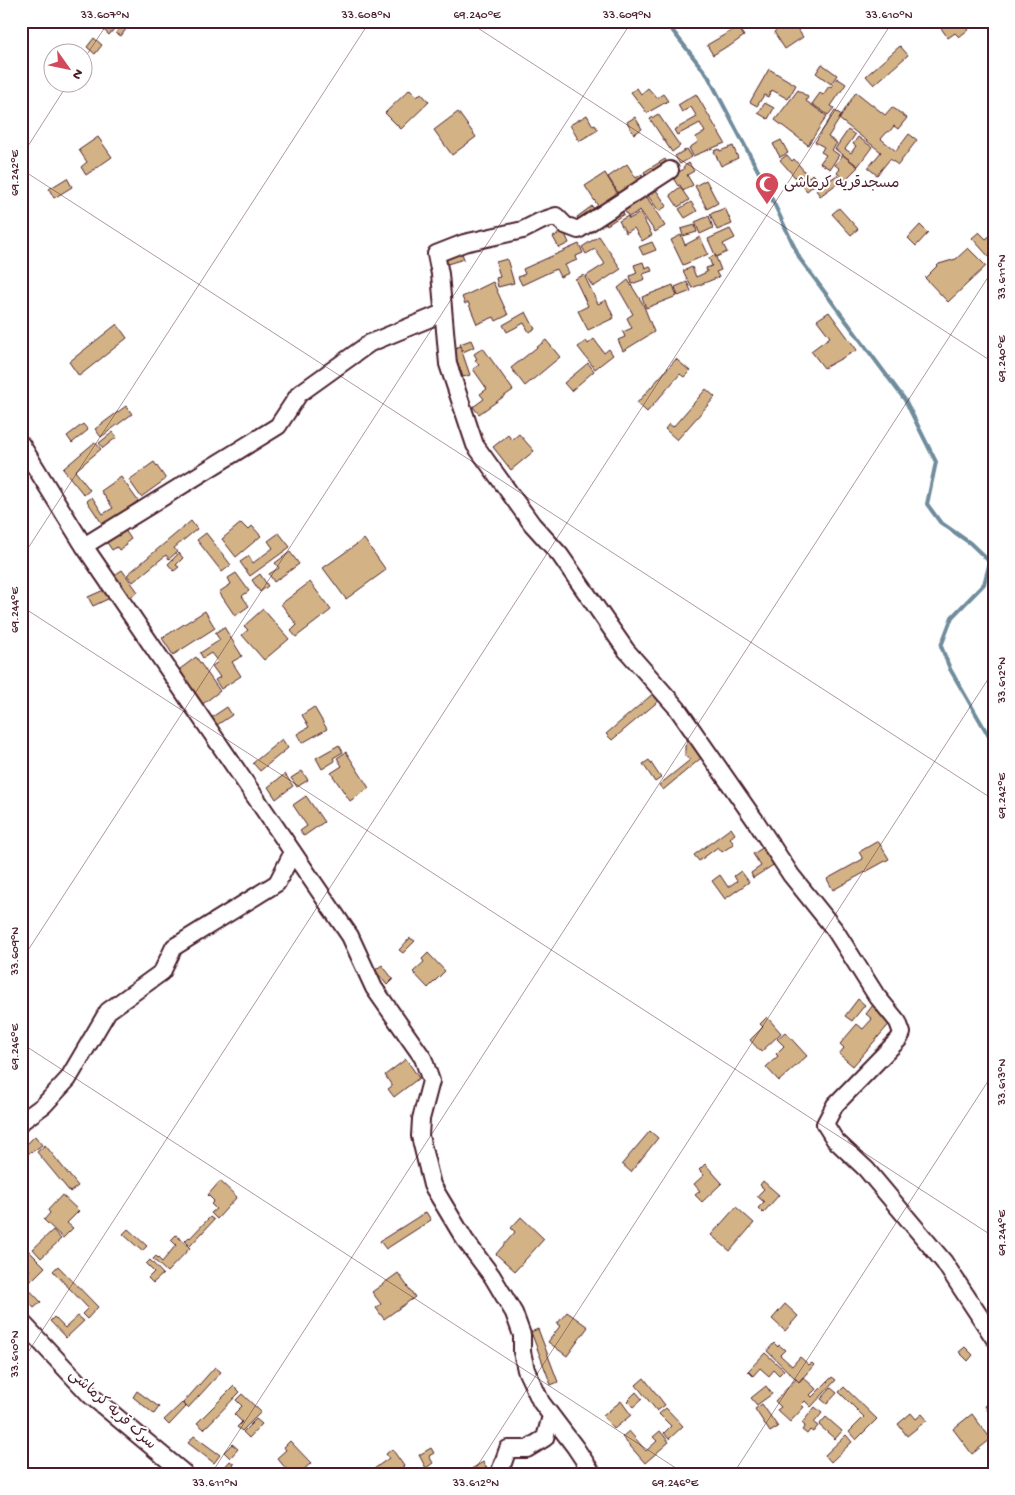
<svg xmlns="http://www.w3.org/2000/svg" width="1015" height="1495" font-family="'Gochi Hand','Playpen Sans Arabic',sans-serif">
  <style>
    .lines { fill: none; stroke-linecap: round; stroke-linejoin: round }
    .stream { stroke: #6f8c9c; stroke-width: 4 }
    .building { fill: #d3b386; stroke: #4a1f2b }
    .street-casing { stroke: #4a1f2b; stroke-width: 20 }
    .street { stroke: #fff; stroke-width: 16 }
    .ticks { fill: none; stroke: #4a1f2b; stroke-width: 1; stroke-opacity: 0.45 }
    .labels { text-anchor: middle; dominant-baseline: central; stroke-width: 4; stroke-linejoin: round; paint-order: stroke }
    .poi-label { font-size: 15px; fill: #4a1f2b; stroke: #fff; text-anchor: start }
    .street-label { font-size: 15px; fill: #4a1f2b; stroke: #fff }
    .neatline { fill: none; stroke: #4a1f2b; stroke-width: 2 }
    .ticks-label { font-size: 12px; text-anchor: middle; fill: #4a1f2b }
  </style>
  <rect width="100%" height="100%" fill="#fff"/>
  <filter id="ink" filterUnits="userSpaceOnUse"><feTurbulence type="fractalNoise" baseFrequency=".02" numOctaves="2"/><feDisplacementMap in="SourceGraphic" scale="10" xChannelSelector="R" yChannelSelector="G"/><feConvolveMatrix kernelMatrix="1 2 1 2 8 2 1 2 1" color-interpolation-filters="sRGB"/></filter>
  <g filter="url(#ink)">
    <g class="lines">
      <path class="stream" d="M665,21L708,76L763,180L800,259L905,400L936,462L927,504L940,522L970,543L990,562L984,584L952,617L941,646L950,669L994,745"/>
    </g>
    <path class="building" d="M94,21H106L114,29L109,35Z
      M115,21H132L121,36L116,33L120,27L114,23Z
      M789,21H792L803,37L785,49L774,32Z
      M936,21H963L969,29L959,37L955,33L948,38Z
      M738,27L744,36L727,48L726,47L713,55L707,45Z
      M94,38L102,45L95,54L87,47Z
      M900,46L908,55L874,85L866,76Z
      M822,64L837,75L831,84L816,73Z
      M769,69L796,85L788,99L772,90L768,97L764,95L757,106L750,102Z
      M837,78L846,84L831,106L834,108L828,115L812,104L820,93L823,95L829,86L831,87Z
      M637,88L641,94L648,88L657,98L663,94L668,101L647,113L631,92Z
      M410,89L417,97L421,93L429,102L401,129L385,113Z
      M798,90L808,97L806,101L827,116L808,145L775,120Z
      M856,92L885,115L892,107L907,118L898,129L894,126L889,132L888,131L881,139L896,151L909,134L917,140L898,165L890,159L877,175L868,168L881,152L839,119Z
      M696,94L725,143L693,156L689,148L698,142L696,137L705,132L700,123L677,135L674,130L697,117L691,107L682,112L678,105Z
      M765,103L774,108L768,119L758,113Z
      M835,111L842,115L828,137L837,143L832,150L839,155L830,169L820,163L826,155L821,152L824,147L815,142Z
      M458,112L476,137L452,155L434,130Z
      M658,114L680,146L672,152L650,119Z
      M587,115L593,126L595,125L598,130L579,141L570,125Z
      M635,117L642,129L634,134L627,122Z
      M848,130L855,135L845,149L851,153L856,146L853,144L858,137L872,147L858,166L835,149Z
      M98,137L112,157L86,175L81,167L87,162L79,150Z
      M781,140L788,153L780,157L773,144Z
      M733,146L738,158L721,166L714,151L719,149L720,151Z
      M687,149L692,157L680,164L675,156Z
      M787,155L792,161L794,159L809,177L812,174L819,181L807,191L780,160Z
      M843,155L858,167L845,180L837,173L840,169L835,165Z
      M665,159L669,167L648,179L644,172Z
      M689,163L694,171L687,175L693,185L683,191L680,185L678,186L672,176L684,169L683,167Z
      M627,164L636,178L642,174L646,180L621,197L608,177Z
      M605,173L619,196L600,209L585,186Z
      M837,175L841,181L820,196L816,190Z
      M67,178L72,187L54,198L49,189Z
      M706,180L718,203L707,209L695,186Z
      M680,187L689,200L678,207L670,195Z
      M656,190L667,206L659,211L648,196Z
      M645,194L665,226L655,232L640,210L629,217L623,209Z
      M691,202L697,211L685,218L679,209Z
      M592,206L597,213L581,223L577,217Z
      M619,206L624,214L607,225L602,217Z
      M725,208L732,224L717,230L710,214Z
      M839,208L858,229L851,235L832,214Z
      M640,213L652,235L642,241L634,228L626,233L619,221L628,216L629,219Z
      M709,216L713,228L700,234L695,222Z
      M695,225L697,232L683,236L681,229Z
      M920,225L928,233L916,246L908,238Z
      M562,227L569,243L559,248L553,237L559,234L557,230Z
      M730,229L735,238L723,244L727,252L716,257L708,239Z
      M979,232L986,239L994,232V253L989,257L972,238Z
      M681,235L685,245L700,237L708,254L683,265L671,240Z
      M599,236L621,269L593,287L586,276L605,264L595,249L586,254L582,247Z
      M652,242L656,250L643,255L639,247Z
      M579,244L583,253L576,256L577,260L565,265L569,273L560,277L556,269L522,285L518,277L525,274L523,269Z
      M460,248L464,259L444,265L441,254Z
      M968,248L986,266L948,302L925,278L939,264L956,259Z
      M715,255L721,270L716,272L719,277L692,288L683,271L692,267L696,277L707,272L706,268L712,266L709,258Z
      M507,259L514,283L498,287L496,278L500,277L496,262Z
      M643,262L645,268L650,266L652,271L643,274L645,279L632,284L630,276L637,273L634,265Z
      M584,275L598,304L606,300L614,318L588,330L578,311L588,306L575,279Z
      M628,280L643,304L654,332L623,351L618,340L625,337L623,332L632,328L627,318L633,314L618,288Z
      M493,282L508,315L496,321L494,317L477,324L468,302L465,304L462,297Z
      M687,282L691,291L678,296L675,287Z
      M673,285L677,296L646,308L642,297Z
      M526,312L535,329L529,332L524,323L507,332L503,325Z
      M829,312L857,350L824,368L811,351L830,337L817,320Z
      M117,324L127,338L79,376L69,362Z
      M594,339L604,353L609,349L613,355L595,369L578,347L586,341L588,344Z
      M471,340L474,347L463,352L460,344Z
      M546,340L560,357L525,386L511,368Z
      M460,346L470,375L463,377L453,349Z
      M483,348L513,390L479,414L473,407L484,399L480,394L487,389L473,369L479,365L475,360L477,359L474,354Z
      M676,359L690,371L684,377L680,374L647,412L637,403Z
      M588,363L594,371L571,391L564,383Z
      M706,389L715,397L677,440L665,429L669,424L673,427Z
      M126,406L132,414L101,437L95,429Z
      M83,424L88,430L72,443L67,436Z
      M113,432L117,437L103,448L99,443Z
      M519,434L534,451L511,470L493,447L508,435L512,440Z
      M95,442L101,449L75,471L90,490L84,495L63,469Z
      M154,462L166,479L141,497L129,480Z
      M121,477L138,501L103,525L87,501L92,497L103,514L113,508L101,491Z
      M191,521L197,529L174,548L177,552L169,559L166,555L133,582L127,575Z
      M241,523L248,530L252,526L261,536L236,557L222,539Z
      M125,530L131,539L126,543L127,545L119,550L117,547L112,550L106,541Z
      M206,533L231,565L222,572L197,540Z
      M279,533L290,547L250,576L240,562L249,556L253,563L273,548L268,541Z
      M364,539L386,570L346,599L323,568Z
      M290,552L299,564L274,582L269,574L279,568L275,563Z
      M179,553L183,558L176,565L179,567L174,571L168,564Z
      M122,570L138,592L129,598L113,576Z
      M236,573L249,591L242,596L249,606L235,616L219,592L231,584L228,578Z
      M260,574L268,586L260,592L252,580Z
      M310,582L331,610L296,637L291,631L297,625L281,604Z
      M106,589L110,598L93,606L88,597Z
      M263,609L289,639L264,660L242,635L248,630L244,626Z
      M205,611L215,628L173,655L162,638Z
      M224,627L242,656L232,662L241,676L221,689L215,680L220,677L212,666L218,662L211,653L203,658L200,653L220,640L215,633Z
      M196,657L220,691L200,706L176,672Z
      M655,692L661,699L612,740L606,734Z
      M227,707L232,715L214,727L209,719Z
      M314,707L327,729L302,743L297,734L309,727L302,715Z
      M693,734L706,754L663,790L659,785L690,760L685,756V746L688,742L686,736Z
      M282,739L288,748L260,771L253,763Z
      M339,745L343,752L333,758L335,761L322,769L316,758Z
      M346,752L369,788L350,801L331,773L342,766L337,758Z
      M649,760L661,778L655,782L643,764Z
      M302,771L308,780L297,787L291,778Z
      M285,774L293,786L276,799L268,787Z
      M306,796L324,822L304,836L300,831L307,826L293,805Z
      M731,828L735,834L730,838L734,844L722,852L718,847L699,861L694,855Z
      M878,841L889,859L833,890L827,879L863,859L859,852Z
      M767,845L778,862L753,878L751,873L761,866L753,854Z
      M741,871L749,882L725,899L712,881L720,875L728,887L737,881L734,876Z
      M410,938L415,941L403,953L399,950Z
      M428,953L445,971L428,988L413,972L424,962L422,959Z
      M382,965L393,979L387,985L375,970Z
      M858,999L865,1005L852,1021L845,1016Z
      M873,1005L892,1021L853,1066L839,1054L844,1048L840,1044L857,1024L863,1029L872,1019L866,1014Z
      M767,1017L781,1033L761,1052L750,1040L763,1027L760,1024Z
      M785,1032L807,1056L779,1081L766,1067L778,1056L776,1054L784,1046L777,1039Z
      M406,1059L419,1078L394,1097L388,1089L392,1086L385,1075Z
      M650,1131L658,1138L631,1172L622,1164Z
      M35,1136L42,1145L32,1152L31,1151L21,1162V1150Z
      M45,1145L78,1186L70,1192L37,1152Z
      M705,1164L722,1183L702,1202L695,1195L700,1191L694,1184L704,1175L699,1170Z
      M220,1181L237,1197L217,1219L211,1213L216,1209L211,1204L214,1201L208,1195Z
      M763,1181L779,1195L763,1213L758,1208L764,1202L757,1196L764,1189L760,1185Z
      M62,1195L79,1211L67,1223L73,1228L63,1238L44,1220L50,1213L48,1210Z
      M736,1207L754,1223L730,1251L711,1235Z
      M426,1212L431,1220L386,1249L380,1241Z
      M210,1217L214,1220L190,1246L185,1241L189,1237L190,1238Z
      M521,1217L544,1239L515,1271L496,1254L515,1232L511,1228Z
      M128,1229L147,1246L142,1251L123,1234Z
      M53,1230L61,1239L41,1258L33,1249Z
      M176,1235L190,1248L167,1272L153,1259L156,1256L162,1262L176,1245L171,1240Z
      M25,1247L45,1267L29,1283L23,1277L30,1270L21,1262L25,1258L21,1255V1250Z
      M150,1260L163,1274L153,1283L148,1278L154,1272L146,1264Z
      M58,1266L98,1307L87,1319L82,1314L88,1308L53,1271Z
      M398,1273L415,1297L384,1319L376,1308L381,1304L372,1292Z
      M24,1284L41,1302L34,1308L21,1295V1287Z
      M785,1304L798,1316L785,1331L772,1319Z
      M567,1312L588,1327L567,1356L548,1342L560,1326L557,1324Z
      M78,1316L84,1321L66,1338L50,1321L54,1317L65,1328Z
      M538,1329L558,1382L551,1385L531,1332Z
      M774,1343L778,1347L779,1345L785,1350L780,1355L792,1366L800,1357L809,1365L812,1363L814,1365L799,1382L767,1351Z
      M965,1347L973,1355L968,1361L959,1352Z
      M765,1353L784,1370L779,1375L774,1370L769,1376L760,1368L753,1376L748,1371Z
      M215,1367L221,1372L188,1408L183,1403Z
      M803,1377L816,1389L810,1395L812,1397L832,1377L836,1380L811,1407L805,1401L801,1405L804,1407L790,1422L777,1410L781,1407L775,1401L796,1379L799,1382Z
      M644,1378L665,1405L657,1411L636,1385Z
      M234,1386L240,1392L204,1429L197,1423Z
      M766,1386L772,1394L757,1405L751,1398Z
      M844,1387L877,1419L856,1440L849,1432L864,1417L839,1392Z
      M831,1388L837,1393L827,1404L821,1399Z
      M137,1391L159,1407L154,1414L133,1397Z
      M636,1392L642,1399L633,1407L627,1401Z
      M242,1394L261,1412L242,1431L237,1427L242,1422L234,1414L242,1406L236,1400Z
      M621,1401L631,1415L614,1429L603,1416Z
      M994,1401V1421L985,1406Z
      M182,1403L186,1407L169,1425L164,1420Z
      M762,1404L778,1427L770,1432L755,1409Z
      M815,1407L822,1413L814,1423L818,1426L813,1432L810,1430L807,1434L802,1430L805,1426L802,1423Z
      M666,1408L683,1426L669,1439L664,1433L671,1426L659,1414Z
      M911,1413L916,1419L922,1414L927,1420L907,1436L898,1424Z
      M972,1414L991,1439L972,1454L953,1429Z
      M826,1417L842,1431L835,1439L819,1425Z
      M256,1419L262,1424L249,1438L243,1432Z
      M629,1431L646,1451L657,1441L653,1437L660,1431L669,1442L645,1463L622,1437Z
      M846,1435L852,1442L831,1462L825,1455Z
      M194,1436L220,1455L214,1463L188,1443Z
      M290,1441L311,1463L299,1474H285L288,1471L277,1458L286,1450L284,1447Z
      M232,1444L238,1449L230,1458L224,1452Z
      M431,1448L434,1453L429,1456L433,1463L426,1468L419,1455Z
      M392,1449L404,1466L394,1474H377L374,1469L389,1458L386,1454Z
      M230,1461L234,1464L231,1468L238,1474H227L222,1470Z
      M483,1462L487,1468L477,1474H463Z"/>
    <g class="lines">
      <g class="street-casing">
        <path id="street" d="M670,170L578,230L565,225L556,216L541,221L523,230L464,243L436,254L440,274L448,364L475,445L532,524L560,555L626,650L677,708L755,820L791,875L835,930L876,995L898,1022L902,1033L899,1039L835,1105L825,1124L835,1140L866,1169L944,1262L994,1338
          M21,444L84,546L350,936L374,988L423,1058L431,1081L421,1119L420,1136L432,1185L465,1240L492,1276L514,1313L522,1335V1352L526,1370L541,1402L575,1447L593,1474
          M84,546L278,426L299,394L370,343L443,313
          M21,1122L44,1105L68,1079L108,1011L162,972L174,947L277,883L293,852
          M21,1321L90,1395L185,1474
          M499,1474L508,1449H527L545,1438L551,1416"/>
      </g>
      <use href="#street" class="street"/>
    </g>
  </g>
  <path class="ticks" d="M467,21L994,363M82,62L109,21M21,157L69,82M21,169L994,800M21,559L370,21M21,606L994,1237M21,961L632,21M21,1043L685,1474M21,1363L893,21M211,1474L994,268M472,1474L994,670M733,1474L994,1072"/>
  <defs>
    <g id="mosque-pin" transform="scale(1.25)"><path d="M0 17L-7.5 6A9.5 9.5 0 1 1 7.5 6Z" fill="#d1495b" stroke="#fff"/><path d="M3.5-4.9A6 6 0 1 0 3.5 4.9A5 5 0 1 1 3.5-4.9Z" fill="#fff"/></g>
  </defs>
  <g fill-rule="evenodd">
    <use href="#mosque-pin" x="767" y="184"/>
  </g>
  <g class="labels">
    <g class="poi-label">
      <text x="784" y="184">مسجدقریه کرماشی</text>
    </g>
    <g class="street-label">
      <text transform="translate(112 1410) rotate(42)">سرک قریه کرماشی</text>
    </g>
  </g>
  <rect width="1015" height="1495" fill="none" stroke="#fff" stroke-width="55"/>
  <g transform="translate(68 68) rotate(123)"><circle r="24" fill="#ffffff" stroke="#b7a5aa"/>
  <path d="M0-4L9 19L0 12L-9 19Z" fill="#d1495b"/>
  <text y="-8" font-size="14" font-weight="bold" text-anchor="middle" fill="#4a1f2b">N</text>
  </g>
  <rect x="28" y="28" width="960" height="1440" class="neatline"/>
  <g class="ticks-label">
    <text x="105" y="18">33.607°N</text>
    <text x="366" y="18">33.608°N</text>
    <text x="477" y="18">69.240°E</text>
    <text x="627" y="18">33.609°N</text>
    <text x="889" y="18">33.610°N</text>
    <text transform="translate(14 173) rotate(-90)" y="4">69.242°E</text>
    <text transform="translate(1001 277) rotate(-90)" y="4">33.611°N</text>
    <text transform="translate(1001 359) rotate(-90)" y="4">69.240°E</text>
    <text transform="translate(14 610) rotate(-90)" y="4">69.244°E</text>
    <text transform="translate(1001 680) rotate(-90)" y="4">33.612°N</text>
    <text transform="translate(1001 796) rotate(-90)" y="4">69.242°E</text>
    <text transform="translate(14 951) rotate(-90)" y="4">33.609°N</text>
    <text transform="translate(14 1047) rotate(-90)" y="4">69.246°E</text>
    <text transform="translate(1001 1082) rotate(-90)" y="4">33.613°N</text>
    <text transform="translate(1001 1233) rotate(-90)" y="4">69.244°E</text>
    <text transform="translate(14 1354) rotate(-90)" y="4">33.610°N</text>
    <text x="215" y="1486">33.611°N</text>
    <text x="476" y="1486">33.612°N</text>
    <text x="675" y="1486">69.246°E</text>
  </g>
</svg>
